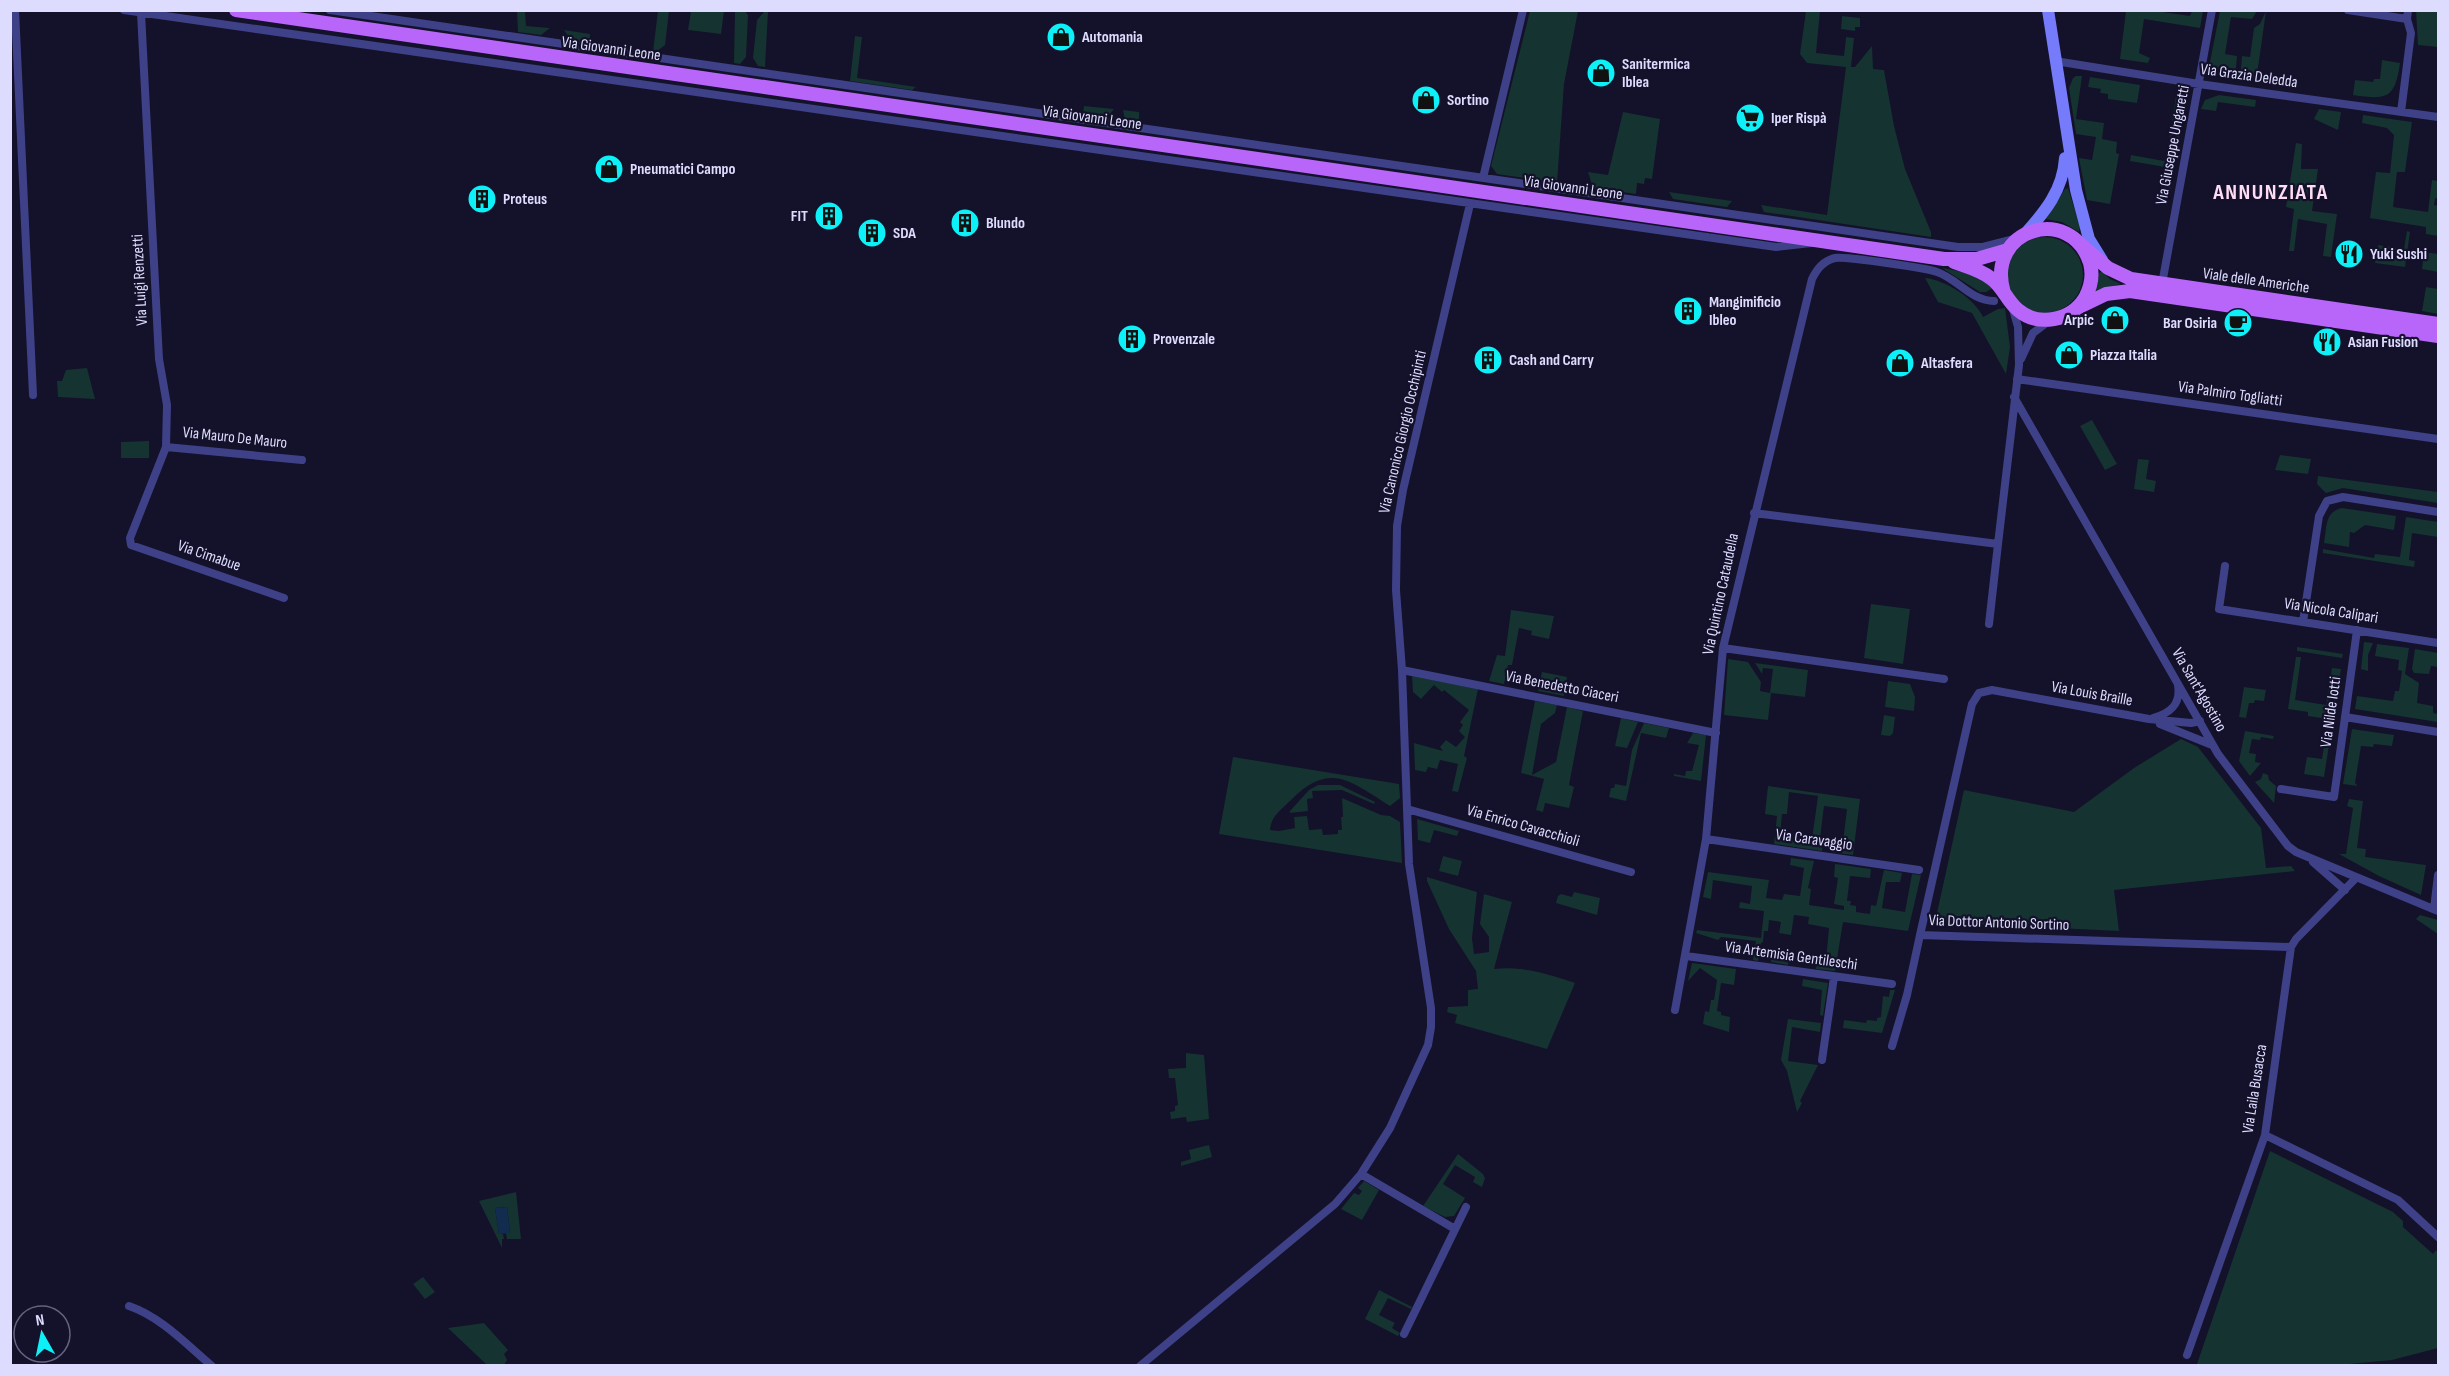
<svg xmlns="http://www.w3.org/2000/svg" width="2449" height="1376" font-family="'Sofia Sans Condensed',sans-serif">
  <style>
    .green { fill: #153330; fill-rule: evenodd }
    .water { fill: #112c4e }
    .lines { fill: none; stroke-linecap: round; stroke-linejoin: round }
    .street { stroke: #3e4187; stroke-width: 8 }
    .secondary { stroke: #757bfb; stroke-width: 12 }
    .primary { stroke: #b866fa; stroke-width: 14 }
    .labels { text-anchor: middle; dominant-baseline: central; stroke-width: 4.5; stroke-linejoin: round; paint-order: stroke }
    .poi-label { font-size: 16px; font-weight: bold; fill: #dddbfe; stroke: #14112a; text-anchor: start }
    .street-label { font-size: 16px; fill: #dddbfe; stroke: #14112a }
    .district-label { font-size: 22px; font-weight: bold; letter-spacing: 1.5px; fill: #feddf4; stroke: #14112a }
  </style>
  <rect width="100%" height="100%" fill="#14112a"/>
  <path class="green" d="M517,11H525L526,26L550,28L541,35L518,32Z
    M658,11H669L665,45L656,52L653,51Z
    M691,11H724L721,34L688,30Z
    M735,11H745L748,15L746,57L740,64L734,63Z
    M1530,11H1578L1564,84L1557,183L1497,174L1491,166Z
    M1806,11H1820L1816,53L1844,56L1846,37L1854,38L1851,67H1855L1872,46L1873,69L1884,70L1894,126L1905,169L1931,232V237L1764,212L1761,205L1827,215L1846,67L1807,63L1800,54Z
    M2126,11H2156L2190,16L2192,11H2203L2200,28L2144,19L2139,53L2150,58L2148,63L2120,59Z
    M2220,11H2257L2252,19L2231,17L2225,54L2237,56L2235,79L2220,77L2211,69L2210,62Z
    M2266,11L2256,82L2240,79L2242,56L2250,57L2254,28L2260,24Z
    M2416,11H2438V47L2418,45Z
    M764,12H768L765,67L758,66L753,58L757,20Z
    M1842,16L1860,18V27H1855V31L1841,29Z
    M564,30L590,34V42L571,40Z
    M855,36L862,37L857,78L916,87L912,90L850,81Z
    M2382,60L2400,63C2395,99 2387,100 2353,95L2355,80L2373,82L2374,79H2380Z
    M2076,76H2082L2076,119L2104,123L2102,139L2117,142L2116,153L2119,154L2110,204L2087,200L2079,158L2092,160L2096,137L2076,134L2069,88L2073,78Z
    M2090,77L2140,85L2137,103L2108,99V94L2100,93L2101,89L2088,87Z
    M2219,95L2256,100L2255,107L2218,102L2216,111L2201,109L2205,100Z
    M2176,96L2179,104L2185,106L2176,154L2167,153Z
    M1084,106L1114,109L1108,117L1083,114Z
    M2319,109L2341,112L2338,130L2314,119Z
    M1123,110L1139,112V122L1125,120Z
    M1623,112L1660,119L1652,179L1645,178L1644,184L1637,183L1636,194L1593,188L1588,172L1608,175Z
    M2363,115L2412,122L2405,172H2397L2393,207L2428,212L2432,180L2438,181V197L2435,199L2434,205L2438,206V236L2426,234V227L2370,218L2376,172L2390,173L2394,135L2387,128L2362,123Z
    M2296,143L2302,144L2301,169H2318L2312,211L2337,214L2331,257L2323,256L2327,224L2298,219L2294,251H2289L2294,209L2286,207Z
    M2131,155L2175,163L2169,196L2160,195L2165,167L2130,161Z
    M2068,188L2080,227L2079,232L2062,222L2046,219L2065,189Z
    M1669,192L1732,201L1727,207L1673,199Z
    M2407,231L2410,232L2405,267L2375,263L2378,245L2404,249Z
    M2007 275a38 38 0 1 1 76 0a38 38 0 1 1-76 0Z
    M2424,252L2438,254V272L2422,269Z
    M1942,268C1961,271 1978,275 1993,288L1986,292H1980Z
    M2102,271L2110,279L2121,284L2096,291L2099,273Z
    M1925,278C1946,280 1975,299 1983,317L1998,309L2005,308L2010,347L2006,374L1972,313L1938,302Z
    M2256,280L2298,287L2299,294L2255,287Z
    M2426,287L2438,289V314L2422,311Z
    M87,368L95,399L58,397L57,381H62L66,370Z
    M2092,420L2117,464L2105,470L2080,426Z
    M149,441V458H121V442Z
    M2280,455L2311,459L2308,474L2275,470Z
    M2138,459L2149,460L2146,479L2156,481L2154,492L2134,489Z
    M2318,476L2438,492V503L2343,488L2326,493L2317,484Z
    M2342,508L2396,516L2394,530L2365,525L2354,533L2350,532L2349,547L2324,543C2327,528 2324,512 2342,508Z
    M2406,517L2438,522V537L2412,533L2409,560L2415,561L2414,567L2323,553V549L2374,558L2375,554L2400,557Z
    M1871,604L1910,609L1903,664L1864,658Z
    M1511,610L1554,616L1549,639L1531,635L1532,631L1519,628L1512,665H1508L1504,684L1489,681L1497,655L1505,656Z
    M2364,642L2373,643L2368,655V671L2361,669Z
    M2377,644L2409,648L2405,674L2419,683L2417,703L2433,706V713L2438,714V712V722L2355,709L2357,696L2393,701L2395,691H2399L2402,671L2398,670L2399,660L2375,656Z
    M2297,647L2343,654L2342,658L2297,651Z
    M2415,649L2438,653V667L2431,666L2429,674L2414,673L2412,669Z
    M2296,657H2301L2295,700L2326,705L2332,668L2341,669L2324,777L2304,774L2307,757L2322,759L2328,719L2308,716V712L2288,709Z
    M1728,659L1748,662L1761,682L1760,691L1770,693L1773,669L1763,668L1762,674L1755,663L1808,670L1805,697L1771,693L1768,720L1724,715Z
    M1542,672L1567,677L1564,696L1538,691Z
    M1412,676L1478,689L1464,756L1467,758L1458,792L1452,791L1458,764L1440,760L1437,769L1428,767L1426,772L1415,770L1414,743L1443,751L1440,747L1446,740L1456,747L1465,737L1459,731L1463,725L1460,722L1469,710L1444,690L1442,692L1434,685L1421,699L1413,692Z
    M1888,681L1910,684L1915,697L1914,711L1885,707Z
    M2244,687L2266,690L2264,701L2255,700L2254,703H2249L2246,718L2239,717Z
    M1535,701L1557,705L1555,713L1541,724L1532,775L1556,762L1567,707L1583,711L1569,785L1574,787L1569,808L1545,803L1543,812L1536,810L1544,779L1521,773Z
    M1884,715L1895,717L1893,733L1890,736L1881,735Z
    M1621,718L1638,722L1627,748L1615,746Z
    M1644,723L1669,728L1666,738L1641,733L1626,801L1609,797L1611,788H1614L1615,784L1626,786L1632,750Z
    M2352,729L2394,735L2392,746L2374,744L2373,747L2361,746L2355,783L2358,786L2343,784Z
    M2245,731L2274,736L2273,739L2261,737L2260,740L2252,739L2249,753L2256,754L2255,762L2261,763L2250,776L2239,761Z
    M1693,733L1706,735L1701,781L1674,776V774L1685,776L1686,771H1692L1699,745L1687,743Z
    M2181,739L2198,747L2261,828L2266,868L2291,866L2295,871L2114,890L2119,931L1935,922L1964,790L2074,812L2134,768Z
    M1233,757L1399,784L1400,798L1390,806C1350,781 1330,761 1291,800C1281,810 1271,816 1270,830L1279,831L1295,828L1294,817L1307,816L1309,830L1322,829L1323,835L1338,834V830H1342L1341,817H1343L1342,798L1381,815L1390,816L1400,822L1402,863L1219,834Z
    M2263,773L2268,775L2269,780L2276,786L2274,803L2255,782L2261,779Z
    M1318,785H1340L1375,802L1374,804L1342,790L1312,791L1313,798L1307,799L1308,811L1290,813V811L1309,790Z
    M1768,786L1860,799L1853,855L1831,852L1832,840L1843,842L1847,809L1824,806L1820,838L1823,839L1822,851L1774,844L1777,816L1765,814ZM1789,792L1818,796L1812,839L1780,835L1782,814H1787Z
    M2349,799L2363,801L2357,848L2366,849L2365,857L2426,865L2421,895L2379,876L2339,854H2346L2353,808L2347,806Z
    M1417,819L1459,831L1457,836L1434,830L1430,843L1418,840Z
    M1443,856L1462,861L1458,876L1439,871Z
    M1791,858L1814,861L1808,888L1811,889L1809,905L1844,910V906L1834,904L1838,878L1834,877L1835,864L1871,869L1870,878L1850,876L1847,901H1851L1850,905L1856,906V912L1870,914L1871,905L1876,906L1884,870L1902,873L1900,882H1886L1882,908L1905,912L1912,874L1921,875L1908,931L1843,922L1835,971L1816,969L1817,960H1826L1829,928L1808,924L1809,917L1794,915L1791,935L1779,933L1781,922L1769,920L1768,931H1764L1763,942L1761,943L1758,961L1753,960L1756,941L1721,937L1718,940L1696,933L1697,930L1761,938L1764,911L1739,908L1740,902L1750,904L1752,886L1713,880L1711,899L1703,897L1708,872L1769,880L1766,898L1782,900L1784,894L1800,896L1804,868L1790,865Z
    M1427,877L1477,892L1472,938L1474,954L1489,952V937L1480,924L1484,894L1512,902L1494,969C1523,966 1548,974 1575,983L1547,1049L1455,1023L1457,1015L1447,1012L1448,1007L1468,1006V990L1478,989L1476,971L1449,929L1427,881Z
    M1574,892L1600,898L1597,915L1556,903L1558,896L1561,894L1572,897Z
    M2420,915L2438,920V934L2416,919Z
    M1783,953L1789,954L1788,965L1771,962L1772,954L1782,955Z
    M1692,963L1736,969L1734,985L1721,983L1717,1011L1721,1012V1015L1730,1017L1729,1032L1703,1024L1705,1011L1709,1012L1711,1000H1714L1717,980L1700,968L1688,981Z
    M1803,979L1828,983L1823,1016L1820,1015L1822,990L1802,986Z
    M1890,990H1895L1882,1033L1843,1028L1844,1020L1866,1023L1867,1020L1877,1021V1018L1881,1017L1883,996L1889,997Z
    M1788,1019L1821,1023L1820,1032L1792,1027L1788,1061L1818,1065L1800,1101L1802,1103L1797,1112L1787,1071L1781,1060Z
    M1186,1053L1204,1055L1209,1119L1187,1122L1186,1117L1171,1119L1170,1112L1175,1111V1106L1178,1105L1175,1078H1169L1168,1069L1186,1068Z
    M1209,1145L1212,1157L1181,1166V1162L1191,1159L1189,1150Z
    M2270,1151L2393,1212L2403,1221V1227L2433,1254L2436,1250L2438,1254V1348L2392,1360L2339,1365L2197,1364Z
    M1458,1154L1483,1174L1485,1178L1482,1187L1473,1182L1475,1177L1455,1165L1443,1184L1465,1198L1454,1216L1445,1217L1423,1206Z
    M1364,1181L1379,1190L1362,1220L1341,1209L1354,1193L1359,1195L1362,1191L1358,1188Z
    M516,1192L521,1239H507L506,1233H510L507,1207L495,1208L499,1234H503L504,1239H502V1248L479,1201Z
    M423,1277L435,1292L425,1299L413,1284Z
    M1379,1290L1412,1307L1411,1309L1388,1298L1379,1315L1395,1323L1392,1328L1400,1333L1398,1336L1365,1319Z
    M484,1323L508,1350L504,1354L507,1360L504,1365H487L448,1328Z"/>
  <path class="water" d="M507,1207L510,1233L499,1234L495,1208Z"/>
  <g class="lines">
    <path class="street" d="M15,10L33,395
      M124,10L1776,247L1811,243
      M330,10L1958,247H1982L2017,238
      M2348,10L2407,19
      M141,13L159,359L167,405L166,447L130,538L131,545L284,598
      M2055,61L2199,84L2438,117
      M2401,112L2411,33L2407,19L2408,10
      M1483,178L1523,10
      M2162,284L2212,10
      M2021,359L2033,333L2050,320
      M2017,379L2438,439
      M2014,397L2218,754L2288,846L2296,852L2438,911
      M166,447L302,460
      M1754,513L1998,544L2019,365L2018,327L2012,306
      M2225,566L2219,609L2438,643
      M2303,622L2319,516L2327,501L2343,497L2438,512
      M1989,624L1998,544
      M1723,648L1944,679
      M1402,670L1716,733
      M2345,717L2438,732
      M2153,718C2171,713 2181,704 2178,685
      M2200,721L2191,723L2149,719L1992,690L1979,693L1972,704L1920,935L2291,947
      M2160,724L2212,745
      M2281,789L2334,797L2357,630
      M1407,809L1631,872
      M1706,839L1919,870
      M2313,862L2345,890
      M2434,909L2438,875
      M1686,956L1892,984
      M1675,1010L1706,839L1723,648L1812,279C1817,269 1823,261 1835,258C1844,256 1926,268 1937,272C1958,279 1971,301 1994,301
      M1892,1046L1907,995L1920,935
      M1822,1060L1834,977
      M2265,1135L2398,1200L2438,1237
      M1361,1174L1455,1229
      M129,1306C161,1317 186,1344 212,1366
      M1404,1334L1466,1207
      M2187,1355L2265,1135L2291,947L2296,939L2356,878
      M1140,1366L1335,1204L1361,1174L1390,1128L1428,1045L1431,1027V1008L1409,864L1402,670L1396,590L1397,526L1403,490L1470,204"/>
    <path class="secondary" d="M2048,10L2076,190L2089,239L2102,260
      M2024,235C2045,212 2063,190 2065,158"/>
    <path class="primary" d="M236,10L1944,259H1977L2008,250
      M2079,243L2108,268L2131,279L2438,324
      M1954,262C1968,267 1981,270 1992,279C2003,287 2007,301 2018,310C2038,327 2071,321 2085,298C2091,287 2093,274 2090,263C2071,203 1984,229 2004,293
      M2077,308L2106,294L2130,291L2438,336"/>
  </g>
  <defs>
    <g id="shop-disc" transform="scale(1.5)"><circle r="9.5" fill="#0ef0f7" stroke="#14112a"/><path d="M-5-2.5h2.3a2.7 3.5 0 0 1 5.4 0H5L5.5 6h-11ZM-1.5-2.5h3a1.5 2.3 0 0 0-3 0Z" fill="#111"/></g>
    <g id="supermarket-disc" transform="scale(1.5)"><circle r="9.5" fill="#0ef0f7" stroke="#14112a"/><path d="M-6-5.5h2.5l.6 2H6L4.5 2H-2.5L-4.4-4H-6ZM-1.5 3.2a1.3 1.3 0 1 0 .1 0ZM3 3.2a1.3 1.3 0 1 0 .1 0Z" fill="#111"/></g>
    <g id="building-disc" transform="scale(1.5)"><circle r="9.5" fill="#0ef0f7" stroke="#14112a"/><path d="M-4-6H4V6H1V3H-1V6H-4ZM-2.5-4.3h1.7v1.8h-1.7ZM.8-4.3h1.7v1.8H.8ZM-2.5-1h1.7V.8h-1.7ZM.8-1h1.7V.8H.8Z" fill="#111"/></g>
    <g id="restaurant-disc" transform="scale(1.5)"><circle r="9.5" fill="#0ef0f7" stroke="#14112a"/><path d="M-5-6h1v4h1v-4h1v4h1v-4h1v5L-1.5 .5V6h-2V.5L-5-1ZM5-6V6H3V1.5H1.5Q1.5-4 5-6Z" fill="#111"/></g>
    <g id="cafe-disc" transform="scale(1.5)"><circle r="9.5" fill="#0ef0f7" stroke="#14112a"/><path d="M-5.5-4.5H6V0H3Q3 3.5 0 3.5H-2.5Q-5.5 3.5-5.5 0ZM3-3.2v2h1.7v-2ZM-6 4.5H4V6H-6Z" fill="#111"/></g>
  </defs>
  <g fill-rule="evenodd">
    <use href="#shop-disc" x="1061" y="37"/>
    <use href="#shop-disc" x="1601" y="73"/>
    <use href="#shop-disc" x="1426" y="100"/>
    <use href="#supermarket-disc" x="1750" y="118"/>
    <use href="#shop-disc" x="609" y="169"/>
    <use href="#building-disc" x="482" y="199"/>
    <use href="#building-disc" x="829" y="216"/>
    <use href="#building-disc" x="965" y="223"/>
    <use href="#building-disc" x="872" y="233"/>
    <use href="#restaurant-disc" x="2349" y="254"/>
    <use href="#building-disc" x="1688" y="311"/>
    <use href="#shop-disc" x="2115" y="320"/>
    <use href="#cafe-disc" x="2238" y="323"/>
    <use href="#building-disc" x="1132" y="339"/>
    <use href="#restaurant-disc" x="2327" y="342"/>
    <use href="#shop-disc" x="2069" y="355"/>
    <use href="#building-disc" x="1488" y="360"/>
    <use href="#shop-disc" x="1900" y="363"/>
  </g>
  <g class="labels">
    <g class="poi-label">
      <text x="1082" y="37">Automania</text>
      <text x="1622" y="64">Sanitermica<tspan x="1622" dy="18">Iblea</tspan></text>
      <text x="1447" y="100">Sortino</text>
      <text x="1771" y="118">Iper Rispà</text>
      <text x="630" y="169">Pneumatici Campo</text>
      <text x="503" y="199">Proteus</text>
      <text x="808" y="216" text-anchor="end">FIT</text>
      <text x="986" y="223">Blundo</text>
      <text x="893" y="233">SDA</text>
      <text x="2370" y="254">Yuki Sushi</text>
      <text x="1709" y="302">Mangimificio<tspan x="1709" dy="18">Ibleo</tspan></text>
      <text x="2094" y="320" text-anchor="end">Arpic</text>
      <text x="2217" y="323" text-anchor="end">Bar Osiria</text>
      <text x="1153" y="339">Provenzale</text>
      <text x="2348" y="342">Asian Fusion</text>
      <text x="2090" y="355">Piazza Italia</text>
      <text x="1509" y="360">Cash and Carry</text>
      <text x="1921" y="363">Altasfera</text>
    </g>
    <g class="street-label">
      <text transform="translate(611 49) rotate(8)">Via Giovanni Leone</text>
      <text transform="translate(2249 76) rotate(8)">Via Grazia Deledda</text>
      <text transform="translate(1092 118) rotate(8)">Via Giovanni Leone</text>
      <text transform="translate(2173 145) rotate(-79)">Via Giuseppe Ungaretti</text>
      <text transform="translate(1573 188) rotate(8)">Via Giovanni Leone</text>
      <text transform="translate(140 280) rotate(-93)">Via Luigi Renzetti</text>
      <text transform="translate(2256 281) rotate(8)">Viale delle Americhe</text>
      <text transform="translate(2230 394) rotate(8)">Via Palmiro Togliatti</text>
      <text transform="translate(1403 432) rotate(-77)">Via Canonico Giorgio Occhipinti</text>
      <text transform="translate(235 438) rotate(6)">Via Mauro De Mauro</text>
      <text transform="translate(209 556) rotate(19)">Via Cimabue</text>
      <text transform="translate(1721 594) rotate(-78)">Via Quintino Cataudella</text>
      <text transform="translate(2331 611) rotate(9)">Via Nicola Calipari</text>
      <text transform="translate(1562 687) rotate(11)">Via Benedetto Ciaceri</text>
      <text transform="translate(2199 690) rotate(60)">Via Sant'Agostino</text>
      <text transform="translate(2092 694) rotate(10)">Via Louis Braille</text>
      <text transform="translate(2331 712) rotate(-82)">Via Nilde Iotti</text>
      <text transform="translate(1523 826) rotate(16)">Via Enrico Cavacchioli</text>
      <text transform="translate(1814 840) rotate(8)">Via Caravaggio</text>
      <text transform="translate(1999 923) rotate(2)">Via Dottor Antonio Sortino</text>
      <text transform="translate(1791 956) rotate(8)">Via Artemisia Gentileschi</text>
      <text transform="translate(2255 1089) rotate(-81)">Via Laila Busacca</text>
    </g>
    <g class="district-label">
      <text x="2271" y="192">ANNUNZIATA</text>
    </g>
  </g>
  <rect width="2449" height="1376" fill="none" stroke="#dddbfe" stroke-width="24"/>
  <g transform="translate(42 1334) rotate(351)"><circle r="28" fill="#14112a" stroke="#64627f" stroke-width="1.5"/>
  <path d="M0-4.5L10 22L0 15L-10 22Z" fill="#0ef0f7"/>
  <text y="-9" font-size="16" font-weight="bold" text-anchor="middle" fill="#dddbfe">N</text>
  </g>
</svg>
